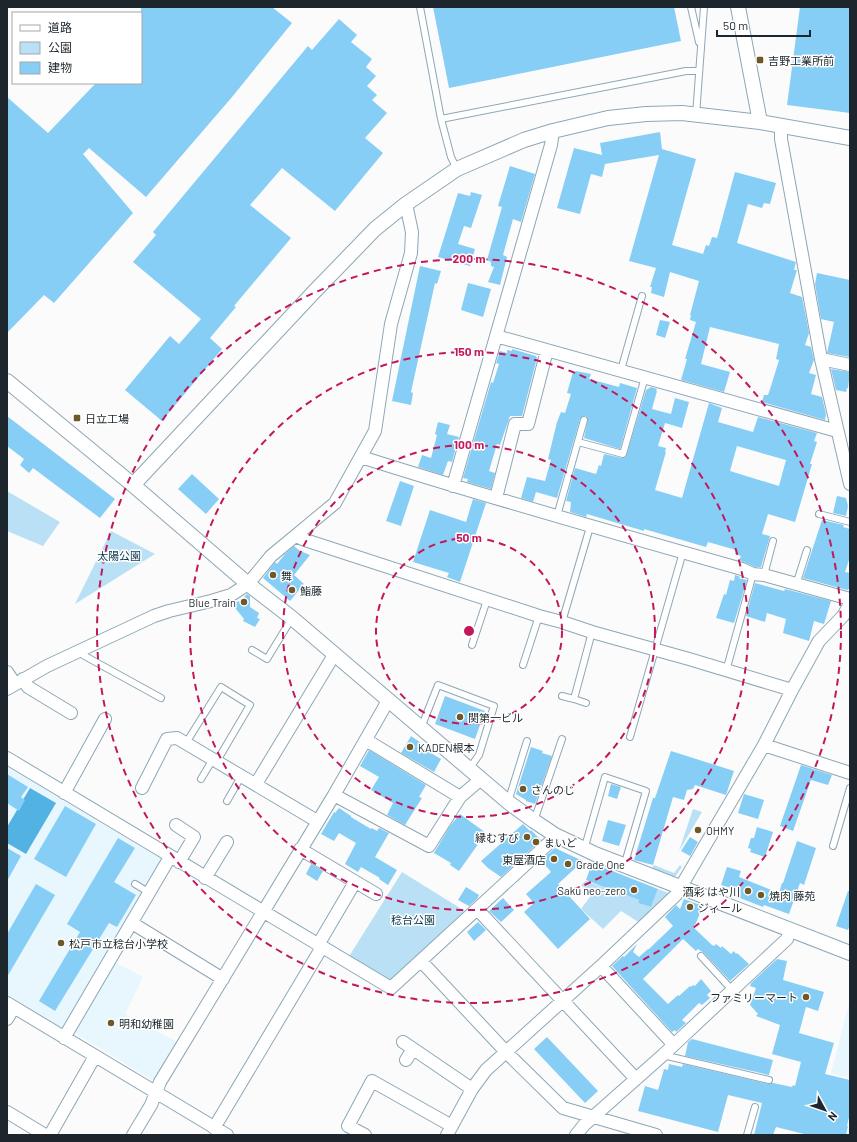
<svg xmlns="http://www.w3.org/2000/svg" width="857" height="1142" font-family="Barlow,'Noto Sans JP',sans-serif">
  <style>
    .built { fill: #e8f6fe }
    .green { fill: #bae0f6 }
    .water { fill: #52b2e2 }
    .building { fill: #86cef5; fill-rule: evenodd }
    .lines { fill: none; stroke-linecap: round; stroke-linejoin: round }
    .service-casing { stroke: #8da7b6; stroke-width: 8 }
    .minor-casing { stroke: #8da7b6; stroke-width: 14 }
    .tertiary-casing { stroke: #8da7b6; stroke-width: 16 }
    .service { stroke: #fff; stroke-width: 6 }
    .minor { stroke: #fff; stroke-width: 12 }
    .tertiary { stroke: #fff; stroke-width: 14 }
    .ring { fill: none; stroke: #c2185b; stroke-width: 2; stroke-dasharray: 7 5 }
    .poi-dot { fill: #6f5828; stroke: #fff; stroke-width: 1.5 }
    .labels { text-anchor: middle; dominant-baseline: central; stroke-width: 3; stroke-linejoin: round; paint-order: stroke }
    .poi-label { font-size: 11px; fill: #1c262c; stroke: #fff; text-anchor: start }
    .park-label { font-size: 11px; fill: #0c364b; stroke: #fff }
    .centre { fill: #c2185b; stroke: #fff; stroke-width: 2 }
    .ring-label { font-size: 12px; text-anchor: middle; font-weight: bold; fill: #c2185b; stroke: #fff; stroke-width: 3; stroke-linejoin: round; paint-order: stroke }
  </style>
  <rect width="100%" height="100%" fill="#fbfbfb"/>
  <path class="built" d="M7,762L163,855L165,861L67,1025L60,1028L7,996Z
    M114,962L143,977L125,1014L179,1043L155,1082L75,1033Z
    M850,1000V1078L831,1073Z"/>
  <path class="green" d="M7,491L60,522L43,546L7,531Z
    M111,531L155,554L75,604Z
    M693,809L702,812L679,851Z
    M654,865L674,873L680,865L682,867L675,877L652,868Z
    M402,872L468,913L392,983L348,958Z
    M586,881L611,890L612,893L623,897L626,895L639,900L638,903L651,907L658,889L671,894L640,923L621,911L603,929L581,909L592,894L581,885Z"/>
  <path class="water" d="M30,788L56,803L26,854L7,843V827Z"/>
  <path class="building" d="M141,7H272L292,23L232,97L146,197L89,148L83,154L133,213L54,303L44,295L7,333V97L48,133L96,83H141Z
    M433,7H674L681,41L449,88Z
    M800,7H850V113L787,105Z
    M339,19L357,35L351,42L372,59L366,67L376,76L367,86L377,95L372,100L387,113L365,138L383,153L335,211L282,168L250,205L291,238L234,306L236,307L210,338L222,349L162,421L125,390L170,336L179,344L201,319L133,262L156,235L153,232L308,46L312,50Z
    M660,132L662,149L696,159L672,245L703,254L706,245L709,246L712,237L717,238L735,172L776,183L770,204L764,203L762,208L748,204L737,243L796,262L794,270H797L790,293L802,297L809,333L805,345L811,347L814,360L809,373L816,375L811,394L822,397L826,414L825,420L762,402L764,395H768L771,386L779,360L776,359L779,344L710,327L701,364L730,372L724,392L681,380L687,359H685L696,322L690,320L691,315H690L699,281L670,272L664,297L651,293L652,287H650L656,268L629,261L659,155L605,164L602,177L591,174L580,214L557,208L574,148L602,155L600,143Z
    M510,166L535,174L521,222L513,219L503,255L507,257L500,285L488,282L494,267L491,266V262L487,260L502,207L498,206Z
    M471,192L482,195L471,228L464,226L458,244L475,249L470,266L438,257L458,193L470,196Z
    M420,266L441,271L437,284L435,283L411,392L413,393L411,405L392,401Z
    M817,273L850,280V357L827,353L834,322L821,319L815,284Z
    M468,283L491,289L483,317L461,310Z
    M660,320L670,322L665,338L656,335Z
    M512,349L536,356L537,358L522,416H510L500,445L497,444L489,471L495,473L491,489L467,482L468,479L463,478L491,382L493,383L499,364L496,363L500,351L507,353V350L512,351Z
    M831,369L850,372L848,388H847L846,392L836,390Z
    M576,371L591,374L589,379L619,387L620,383L637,388L620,449L584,438L588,419L586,416H583L580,419L557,498L536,492L533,502L521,498L527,477L545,481L551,460L548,459L557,422L561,412L565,413L571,394L567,393L573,372H575Z
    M651,387L657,389L656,391H657L652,409L671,414L675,398L689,402L682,428L665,423L658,446L666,448L665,452H666L655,490L682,498L709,403L722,408L718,422L753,432L758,417L817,433L814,441L817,442L810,464H812L795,522L768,514L762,534L770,536L761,567H755L739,560L741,556L735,554L736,550L708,542L706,547L644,529V531L587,514L586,517L570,512L571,502L566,501L575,468L596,474L599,465L601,466L604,454L622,458L626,457L646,390ZM737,446L786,460L779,486L730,471Z
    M7,416L115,499L100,518L33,468L29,473L20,465L24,459L7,446Z
    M438,422L450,425L447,434L459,437L452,462L448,461L443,475L418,467L422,455L431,458L437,435L435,434Z
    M192,474L219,499L206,514L178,489Z
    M400,481L414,486L401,526L386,521Z
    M837,496L846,498L848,506L846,516L833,513Z
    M473,499L486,503L460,582L447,577L449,573L413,562L430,510L466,522Z
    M822,520L844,525L843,527L850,529V557L845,572L850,573V588L847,590L803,578Z
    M294,546L300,551L310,555L294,575L304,584L290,601L263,578L275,562L277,564L285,554Z
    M735,575L741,577L738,578L747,580L734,623L716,618L724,594L726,595L730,580L734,581Z
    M755,583L784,591L785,589L831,601L824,624L814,621L809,641L783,633L786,619L767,613L765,622L746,616Z
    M247,594L250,596V607L259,613L257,618L260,619L255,627L243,621L244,619L231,603L240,601Z
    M445,696L485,711L475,739L435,724Z
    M411,736L421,743L419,746L441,759L434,772L401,753Z
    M531,747L543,751L542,753L552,756L535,804L526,801V800L516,794Z
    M369,750L426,785L419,797L422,798L405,825L387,815L393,803L371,790L379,777L360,766Z
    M671,751L734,771L726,795L695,785L693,789L687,790L684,800L673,797L653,865L634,860L653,798H655Z
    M801,765L832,775L828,785L811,780L793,831L780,826Z
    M7,774L28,787L21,797L25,800L19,811L7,803Z
    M611,784L621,787L617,799L608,796Z
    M744,794L764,800L758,819L738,813Z
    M65,806L96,824L66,877L34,859Z
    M339,808L351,816V817L371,829L372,828L377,831L379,828L389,833L375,857L397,870L388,885L379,879L380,878L361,867L358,872L345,864L356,843L339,833L334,841L321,834L334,812L335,813Z
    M460,814L486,833L459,871L450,865L451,863L434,853L450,826Z
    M608,820L626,825L619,846L602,841Z
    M523,824L530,831L531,830L541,840L501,877L488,868L481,861Z
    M757,827L773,832L765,857L750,852L751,849L748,848L751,838H754Z
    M690,837L698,842L690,856L681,851Z
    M118,838L135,848L114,882L136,895L117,927L109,923L55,1011L39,1001L80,932L67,924Z
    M797,841L816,848L804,885L800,883L789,914L764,905L763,907L735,896L738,890L721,885L727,867L741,871L739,877L779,893L782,883H783Z
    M7,848L21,856L7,881Z
    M555,848L583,861L558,884L590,919L558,949L524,912L534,903L526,894L551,872L541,860Z
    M592,863L658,889L651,907L638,903L639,900L626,895L623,897L612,893L611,890L586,880Z
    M311,864L323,871L317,881L306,874Z
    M36,884L55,895L7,977V934Z
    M466,887L479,895L477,899L469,906L458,900Z
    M848,891H850V925L848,930L836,926Z
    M503,898L514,910L501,922L489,911Z
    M684,899L703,906L696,923L693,927L712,945L714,946L716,944L721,948L722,946L731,954L734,951L736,954L737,953L749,964L730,981L704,953L698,949L696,951L683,939L643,979L668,1004L678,995L679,996L690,986L691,987L693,985L695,986L701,979L711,991L707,995L710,998L702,1005L699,1003L682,1020L686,1023L676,1032L675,1030L672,1032L612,966L623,956L624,957L637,944L633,952L639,957L648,949H649L673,926L665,917L676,905L680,909Z
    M478,922L486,930L474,941L467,932Z
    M777,959L787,961L783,980L824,992L818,1011L806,1007L799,1033L834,1043L825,1074L850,1080V1113L847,1126H848L846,1135H808L776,1127L773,1135H754L762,1103L728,1095L718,1132L638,1111L645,1086L658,1090L664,1069L668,1070L669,1064L682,1067L683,1064L768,1084L773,1083L792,1087L793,1085L795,1086L801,1062L772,1054L780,1025L756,1016L758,1014L750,1005L756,988L750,986L751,983Z
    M547,1037L598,1091L585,1103L534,1049Z
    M692,1039L773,1060L769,1075L685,1056L688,1042Z"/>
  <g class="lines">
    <g class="service-casing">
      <path id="service" d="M420,7L441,119
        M691,7L699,42
        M696,115L704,7
        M457,169L451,157L441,119L686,71H699
        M621,370L642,296
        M578,442L623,454L645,377
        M819,514L850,522
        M557,516L584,420
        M764,575L773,541
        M796,585L807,550
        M562,622L590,527
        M472,645L487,600
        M81,650L83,655L161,698
        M252,650L267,659L292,618
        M523,665L539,616
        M726,671L753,574
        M562,696L574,699L592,632
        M574,699L586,703
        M421,728L438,685L494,706L479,755L469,769
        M630,737L683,552
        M186,743L221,687L250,705L217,761
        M201,779L213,759
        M227,801L242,775
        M508,802L527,741
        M534,821L562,739
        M833,846L850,788
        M584,850L605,777L646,791L624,866
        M135,884L150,893
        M701,956L732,990
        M663,1055L769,1080
        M747,1135L755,1107"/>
    </g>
    <g class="minor-casing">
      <path id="minor" d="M781,126V139L821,359L850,484
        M496,336L837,431
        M821,359L850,365
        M361,457C487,497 614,533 742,569L753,574L764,575L850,599
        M453,486L551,145L553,131
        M496,498L515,424H528L547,350
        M296,536L305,540L539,616L562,622L592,632L689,659L792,690
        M7,672L15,684
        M23,679L28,687L71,713
        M7,689L47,666L154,616L169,611L211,601L231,595L248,584L271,556L335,503L375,431L391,324L411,253L412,232L406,204
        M366,740L460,797
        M764,745L850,773
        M7,758L391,988L551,841L555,835
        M256,784L334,655
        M142,788L167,739L177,738L317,821
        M64,793L105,719
        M334,795L429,846L460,797L481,779
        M176,825L194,837L179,862
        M300,849L376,894
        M205,878L227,842
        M477,909L636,1079
        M132,923L223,979
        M318,945L355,882
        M421,961L506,1052L563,1108L656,1135
        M601,966L673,1044
        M7,1003L227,1135
        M7,1019L14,1007
        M64,1038L170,857
        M403,1042L472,1089
        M406,1060L413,1049
        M7,1112L45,1135
        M214,1128L322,947
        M50,1135L95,1056
        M133,1135L151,1105L160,1082L334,795L385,706L387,700
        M365,1135L348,1126L372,1081L452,1126
        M447,1135L472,1089L486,1070L601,966L676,895L764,745L792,690L819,641L843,616L850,604
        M576,1135L584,1125L663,1055L787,939L790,930"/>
    </g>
    <g class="tertiary-casing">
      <path id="tertiary" d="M738,7L760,122
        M7,381L133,485L248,584L292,618L508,802L534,821L555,835L595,854L850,953
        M133,485L313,293L375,229L406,204L457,169L524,140L553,131L608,118L646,114L682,113L760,122L850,138"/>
    </g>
    <use href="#service" class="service"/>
    <use href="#minor" class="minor"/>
    <use href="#tertiary" class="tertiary"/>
  </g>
  <g class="ring">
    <circle cx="469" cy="631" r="93"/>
    <circle cx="469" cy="631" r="186"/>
    <circle cx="469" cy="631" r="279"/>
    <circle cx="469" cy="631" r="372"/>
  </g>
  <g class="poi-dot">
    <rect x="756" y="56" width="8" height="8" rx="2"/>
    <rect x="73" y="414" width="8" height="8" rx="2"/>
    <circle cx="273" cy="575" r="4"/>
    <circle cx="292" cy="590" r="4"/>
    <circle cx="244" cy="602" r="4"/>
    <circle cx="460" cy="717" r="4"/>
    <circle cx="410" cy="747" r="4"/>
    <circle cx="523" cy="789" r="4"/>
    <circle cx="698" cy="830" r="4"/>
    <circle cx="527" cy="837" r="4"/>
    <circle cx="536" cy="842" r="4"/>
    <circle cx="554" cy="859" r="4"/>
    <circle cx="568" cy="864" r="4"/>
    <circle cx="634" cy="890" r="4"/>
    <circle cx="748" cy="891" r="4"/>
    <circle cx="761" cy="895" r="4"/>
    <circle cx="690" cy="907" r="4"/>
    <circle cx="61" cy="943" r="4"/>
    <circle cx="806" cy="997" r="4"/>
    <circle cx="111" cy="1023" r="4"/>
  </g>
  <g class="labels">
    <g class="poi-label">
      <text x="768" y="60">吉野工業所前</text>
      <text x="85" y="418">日立工場</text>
      <text x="281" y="575">舞</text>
      <text x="300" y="590">鮨藤</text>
      <text x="236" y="602" text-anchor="end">Blue Train</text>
      <text x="468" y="717">関第一ビル</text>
      <text x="418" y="747">KADEN根本</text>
      <text x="531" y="789">さんのじ</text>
      <text x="706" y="830">OHMY</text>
      <text x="519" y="837" text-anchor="end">縁むすび</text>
      <text x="544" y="842">まいど</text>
      <text x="546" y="859" text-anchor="end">東屋酒店</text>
      <text x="576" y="864">Grade One</text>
      <text x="626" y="890" text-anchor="end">Saku neo-zero</text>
      <text x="740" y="891" text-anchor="end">酒彩 はや川</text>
      <text x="769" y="895">焼肉 藤苑</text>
      <text x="698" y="907">ジィール</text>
      <text x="69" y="943">松戸市立稔台小学校</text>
      <text x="798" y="997" text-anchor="end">ファミリーマート</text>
      <text x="119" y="1023">明和幼稚園</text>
    </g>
    <g class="park-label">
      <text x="119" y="555">太陽公園</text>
      <text x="413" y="919">稔台公園</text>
    </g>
  </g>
  <circle cx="469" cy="631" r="6" class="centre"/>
  <g class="ring-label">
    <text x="469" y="263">200 m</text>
    <text x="469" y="356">150 m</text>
    <text x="469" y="449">100 m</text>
    <text x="469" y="542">50 m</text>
  </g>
  <rect width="857" height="1142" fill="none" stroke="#1c262c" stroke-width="16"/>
  <rect x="12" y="12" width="130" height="72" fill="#ffffff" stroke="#a4a8ab"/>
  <rect x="20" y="25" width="20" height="6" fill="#ffffff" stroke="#a4a8ab"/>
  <text x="48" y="32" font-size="12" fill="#1c262c">道路</text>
  <rect x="20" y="42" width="20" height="12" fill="#bae0f6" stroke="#a4a8ab"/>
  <text x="48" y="52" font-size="12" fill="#1c262c">公園</text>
  <rect x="20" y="62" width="20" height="12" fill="#86cef5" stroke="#a4a8ab"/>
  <text x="48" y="72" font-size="12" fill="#1c262c">建物</text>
  <g transform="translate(825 1110) rotate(130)" stroke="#ffffff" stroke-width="3" paint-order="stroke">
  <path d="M0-3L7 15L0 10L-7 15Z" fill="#1c262c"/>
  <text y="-6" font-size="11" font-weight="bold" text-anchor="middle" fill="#1c262c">N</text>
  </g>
  <path d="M717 30v6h93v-6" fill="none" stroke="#1c262c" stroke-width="2"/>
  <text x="723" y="30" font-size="12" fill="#1c262c" stroke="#ffffff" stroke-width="3" paint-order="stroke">50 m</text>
</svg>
